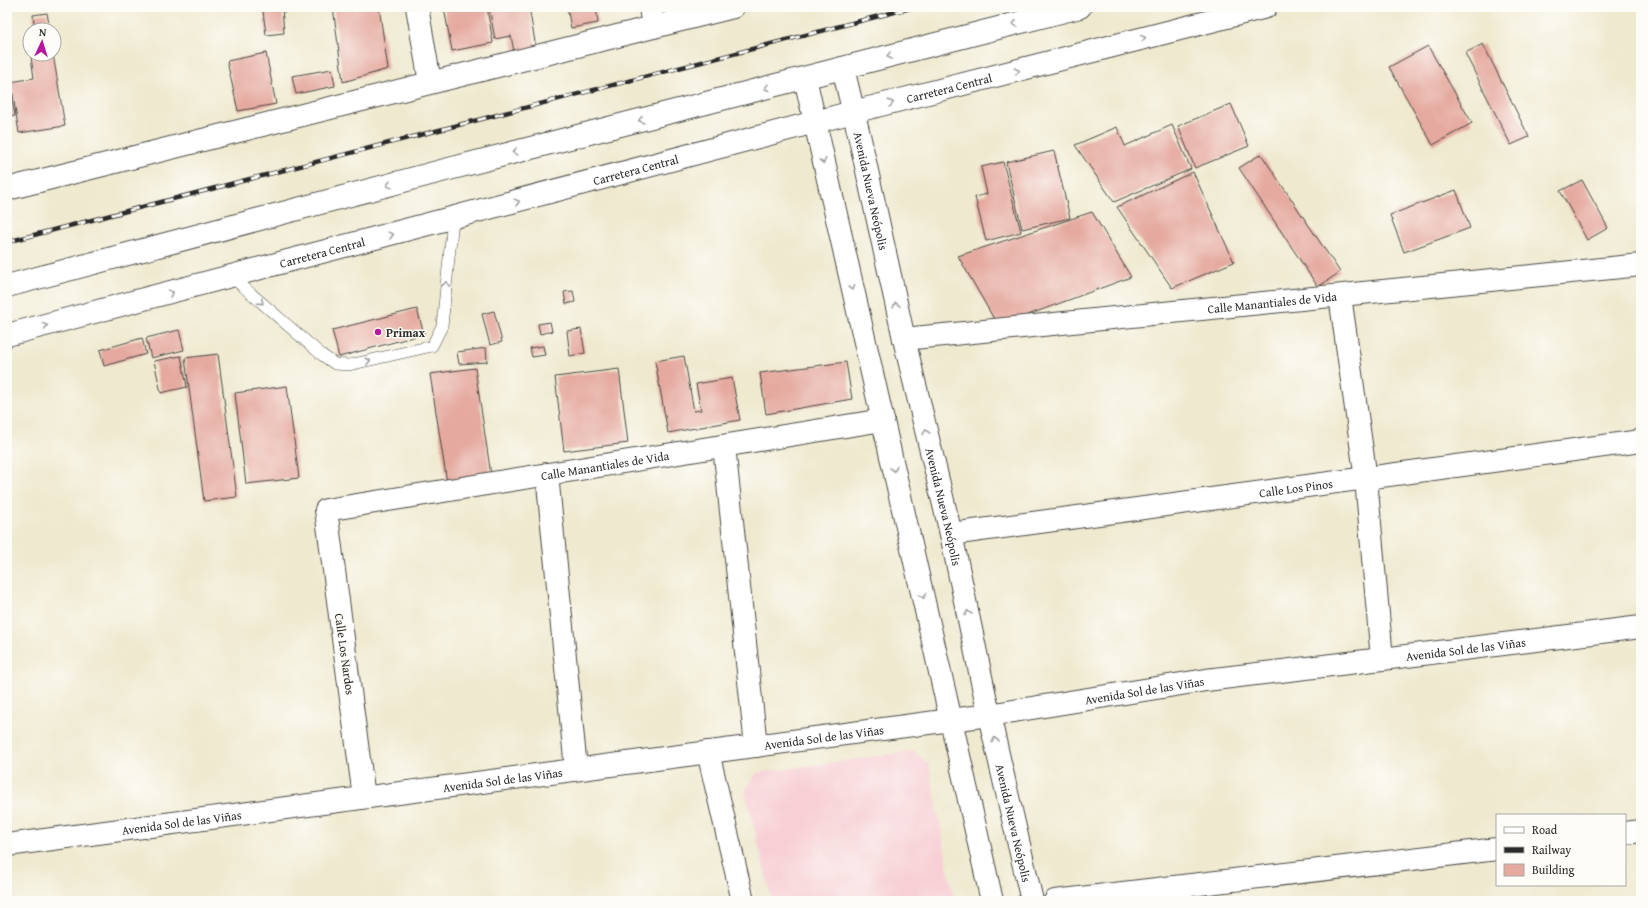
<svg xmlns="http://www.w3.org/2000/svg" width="1648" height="908" font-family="'Gentium Book Plus',serif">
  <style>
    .built { fill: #f7cfd5 }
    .building { fill: #e5a99f }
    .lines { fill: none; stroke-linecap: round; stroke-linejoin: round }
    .lane-casing { stroke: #484844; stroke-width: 12 }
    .street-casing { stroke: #484844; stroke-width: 24 }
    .secondary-casing { stroke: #484844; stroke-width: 24 }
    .highway-casing { stroke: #484844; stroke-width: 24 }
    .lane { stroke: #fff; stroke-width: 11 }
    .street { stroke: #fff; stroke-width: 22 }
    .secondary { stroke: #fff; stroke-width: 22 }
    .highway { stroke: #fff; stroke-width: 22 }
    .rail-casing { stroke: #2b2b2b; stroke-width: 4.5 }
    .rail { stroke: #fdfcf7; stroke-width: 3; stroke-dasharray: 9; stroke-linecap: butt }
    .oneway { stroke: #a0a0a0 }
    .poi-dot { fill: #b5179e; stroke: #fdfcf7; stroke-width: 1.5 }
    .labels { text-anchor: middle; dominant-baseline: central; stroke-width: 3; stroke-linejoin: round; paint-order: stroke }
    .street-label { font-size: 12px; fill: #2b2b2b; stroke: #fdfcf7 }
    .poi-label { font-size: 12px; font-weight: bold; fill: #2b2b2b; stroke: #fdfcf7; text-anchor: start }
  </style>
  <rect width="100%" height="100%" fill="#fdfcf7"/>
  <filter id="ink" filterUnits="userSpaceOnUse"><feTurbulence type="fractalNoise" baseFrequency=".025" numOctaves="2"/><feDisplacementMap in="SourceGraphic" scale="8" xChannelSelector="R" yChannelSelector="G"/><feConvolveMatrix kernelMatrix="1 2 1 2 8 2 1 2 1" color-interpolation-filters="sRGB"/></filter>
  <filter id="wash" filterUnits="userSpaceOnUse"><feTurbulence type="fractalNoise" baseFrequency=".012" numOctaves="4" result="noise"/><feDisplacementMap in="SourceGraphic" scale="16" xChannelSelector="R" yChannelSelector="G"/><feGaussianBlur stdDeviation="0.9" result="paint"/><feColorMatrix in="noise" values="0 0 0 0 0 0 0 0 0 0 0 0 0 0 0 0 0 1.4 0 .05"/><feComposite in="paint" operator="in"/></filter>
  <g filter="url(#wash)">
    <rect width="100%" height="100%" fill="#efe9cf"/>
    <path class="built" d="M914,751L929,764L954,901H772L745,791L756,773Z"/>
    <g id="blocks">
      <path class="building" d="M283,7H313V8L284,12Z
        M333,7H379L388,69L343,82Z
        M449,7H487L493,43L452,51L444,8Z
        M489,7H529L536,48L514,52L511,36L495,39Z
        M567,7H596L598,23L571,28Z
        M282,8L284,33L266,35L263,11Z
        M47,13L50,30H35L33,15Z
        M1483,44L1529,137L1511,145L1465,53Z
        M1428,46L1472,123L1433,145L1389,67Z
        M266,53L276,104L238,111L227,61Z
        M53,54L65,126L19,133L11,82L34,78L31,57Z
        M332,69L335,86L296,94L292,76Z
        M7,74L15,116L7,117Z
        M1231,104L1249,146L1195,168L1178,126Z
        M1172,125L1191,169L1114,202L1075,145L1117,127L1125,146Z
        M1054,151L1070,218L1022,229L1006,162Z
        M1261,154L1340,272L1318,287L1239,168Z
        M1003,162L1021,232L986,241L975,197L987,194L981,167Z
        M1193,172L1234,262L1172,288L1117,207Z
        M1582,180L1608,228L1587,240L1560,191Z
        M1456,190L1470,228L1404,252L1390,215Z
        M1092,212L1131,277L998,326L958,256Z
        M573,291L575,302L566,304L564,292Z
        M417,309L424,334L339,357L332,330Z
        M494,311L502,342L490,345L482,314Z
        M550,322L552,331L540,334L538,324Z
        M581,329L585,353L570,356L567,331Z
        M179,330L184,350L151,358L146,338Z
        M142,338L146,354L104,366L100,350Z
        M543,346L545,355L532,357L530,348Z
        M486,348L487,362L459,364L457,352Z
        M218,354L237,497L204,501L185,358Z
        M181,356L187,387L161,393L154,361Z
        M684,356L694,411L701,410L696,384L732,378L740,420L668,433L655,361Z
        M846,362L852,399L766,414L760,373Z
        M475,368L492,482L448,489L430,374Z
        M619,369L628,443L564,451L555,377Z
        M287,386L299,478L246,484L235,393Z"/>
    </g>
  </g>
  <g filter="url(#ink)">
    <use href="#blocks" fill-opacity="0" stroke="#484844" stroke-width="1"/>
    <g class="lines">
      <g class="lane-casing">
        <path id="lane" d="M232,277L322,355L335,364L349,365L432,346L442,326L453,219"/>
      </g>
      <g class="street-casing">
        <g id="street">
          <path d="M417,7L430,82"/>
          <path d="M650,7L653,27"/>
          <path d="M7,189L733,7"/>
          <path d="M1340,296L1366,479L1382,659"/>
          <path id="s1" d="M904,339L1641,265"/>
          <path d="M724,446L756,746"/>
          <path d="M547,474L576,769"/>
          <path id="s2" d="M951,534L1641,441"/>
          <path d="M708,752L743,901"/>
          <path id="s3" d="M364,797L326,510L883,420"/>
          <path d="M1625,833L1641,831"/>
          <path id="s4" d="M7,845L989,715L1206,680L1382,659L1641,627"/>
          <path d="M1055,901L1497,849"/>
        </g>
      </g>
      <g class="secondary-casing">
        <g id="secondary">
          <path id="s5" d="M843,68L860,139L904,339L951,534L989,715L1032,901"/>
          <path d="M805,78L992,901"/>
        </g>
      </g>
      <g class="highway-casing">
        <g id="highway">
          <path d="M7,286L445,170L1080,7"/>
          <path id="s6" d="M7,335L853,112L1266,7"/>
        </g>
      </g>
      <use href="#lane" class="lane"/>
      <use href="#street" class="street"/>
      <use href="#secondary" class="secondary"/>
      <use href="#highway" class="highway"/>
      <g class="rail-casing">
        <path id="rail" d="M7,242L914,7"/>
      </g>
      <use href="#rail" class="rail"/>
    </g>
    <defs><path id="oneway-chevron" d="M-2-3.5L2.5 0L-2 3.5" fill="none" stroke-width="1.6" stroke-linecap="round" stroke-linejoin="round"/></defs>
    <g class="oneway">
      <use href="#oneway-chevron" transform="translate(1015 24) rotate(166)"/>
      <use href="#oneway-chevron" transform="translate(1143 38) rotate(-14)"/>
      <use href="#oneway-chevron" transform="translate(889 56) rotate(166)"/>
      <use href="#oneway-chevron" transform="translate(1017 71) rotate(-14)"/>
      <use href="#oneway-chevron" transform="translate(767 88) rotate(166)"/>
      <use href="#oneway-chevron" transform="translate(891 103) rotate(-14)"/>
      <use href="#oneway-chevron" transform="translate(641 120) rotate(166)"/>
      <use href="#oneway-chevron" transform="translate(515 152) rotate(166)"/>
      <use href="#oneway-chevron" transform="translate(823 161) rotate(77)"/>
      <use href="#oneway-chevron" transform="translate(389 185) rotate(165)"/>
      <use href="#oneway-chevron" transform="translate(517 202) rotate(-15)"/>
      <use href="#oneway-chevron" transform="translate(391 235) rotate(-15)"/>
      <use href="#oneway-chevron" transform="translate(446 284) rotate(-84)"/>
      <use href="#oneway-chevron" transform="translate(852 288) rotate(77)"/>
      <use href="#oneway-chevron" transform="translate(171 293) rotate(-15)"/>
      <use href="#oneway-chevron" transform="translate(261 302) rotate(41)"/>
      <use href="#oneway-chevron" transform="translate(896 305) rotate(-103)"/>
      <use href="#oneway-chevron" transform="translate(45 326) rotate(-15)"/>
      <use href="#oneway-chevron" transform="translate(368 361) rotate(-13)"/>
      <use href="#oneway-chevron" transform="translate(926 432) rotate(-104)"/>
      <use href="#oneway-chevron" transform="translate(894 469) rotate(77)"/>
      <use href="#oneway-chevron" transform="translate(923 596) rotate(77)"/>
      <use href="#oneway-chevron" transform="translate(968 613) rotate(-102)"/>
      <use href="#oneway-chevron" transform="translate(995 740) rotate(-103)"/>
    </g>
  </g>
  <circle class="poi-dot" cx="378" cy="332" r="4"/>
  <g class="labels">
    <g class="street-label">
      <text stroke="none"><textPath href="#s6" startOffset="974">Carretera Central</textPath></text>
      <text stroke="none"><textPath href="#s6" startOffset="650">Carretera Central</textPath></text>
      <text stroke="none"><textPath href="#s5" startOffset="126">Avenida Nueva Neópolis</textPath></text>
      <text stroke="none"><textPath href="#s6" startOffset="326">Carretera Central</textPath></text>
      <text stroke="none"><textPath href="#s1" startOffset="370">Calle Manantiales de Vida</textPath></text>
      <text stroke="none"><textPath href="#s3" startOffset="572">Calle Manantiales de Vida</textPath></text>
      <text stroke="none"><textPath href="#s2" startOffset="348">Calle Los Pinos</textPath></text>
      <text stroke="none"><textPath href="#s5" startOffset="450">Avenida Nueva Neópolis</textPath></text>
      <text stroke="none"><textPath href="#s4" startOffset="1472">Avenida Sol de las Viñas</textPath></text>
      <text transform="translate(345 654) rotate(82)">Calle Los Nardos</text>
      <text stroke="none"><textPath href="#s4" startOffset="1148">Avenida Sol de las Viñas</textPath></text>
      <text stroke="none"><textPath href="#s4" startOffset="824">Avenida Sol de las Viñas</textPath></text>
      <text stroke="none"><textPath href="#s4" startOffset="500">Avenida Sol de las Viñas</textPath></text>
      <text stroke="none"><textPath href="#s4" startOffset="176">Avenida Sol de las Viñas</textPath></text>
      <text stroke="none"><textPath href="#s5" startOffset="774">Avenida Nueva Neópolis</textPath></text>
    </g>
    <g class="poi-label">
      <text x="386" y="332">Primax</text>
    </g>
  </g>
  <rect width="1648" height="908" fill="none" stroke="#fdfcf7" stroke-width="24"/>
  <rect x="1496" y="814" width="130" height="72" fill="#fdfcf7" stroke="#a9a8a5"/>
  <rect x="1504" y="827" width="20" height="6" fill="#ffffff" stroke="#a9a8a5"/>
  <text x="1532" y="834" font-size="12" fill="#2b2b2b">Road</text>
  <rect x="1504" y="847" width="20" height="6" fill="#2b2b2b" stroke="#a9a8a5"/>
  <text x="1532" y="854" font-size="12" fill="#2b2b2b">Railway</text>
  <rect x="1504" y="864" width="20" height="12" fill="#e5a99f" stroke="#a9a8a5"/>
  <text x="1532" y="874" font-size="12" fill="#2b2b2b">Building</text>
  <g transform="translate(42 42) rotate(4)"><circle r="19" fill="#fdfcf7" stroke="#a9a8a5"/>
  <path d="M0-3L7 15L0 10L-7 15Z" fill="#b5179e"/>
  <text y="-6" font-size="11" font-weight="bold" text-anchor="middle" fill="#2b2b2b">N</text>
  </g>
</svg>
